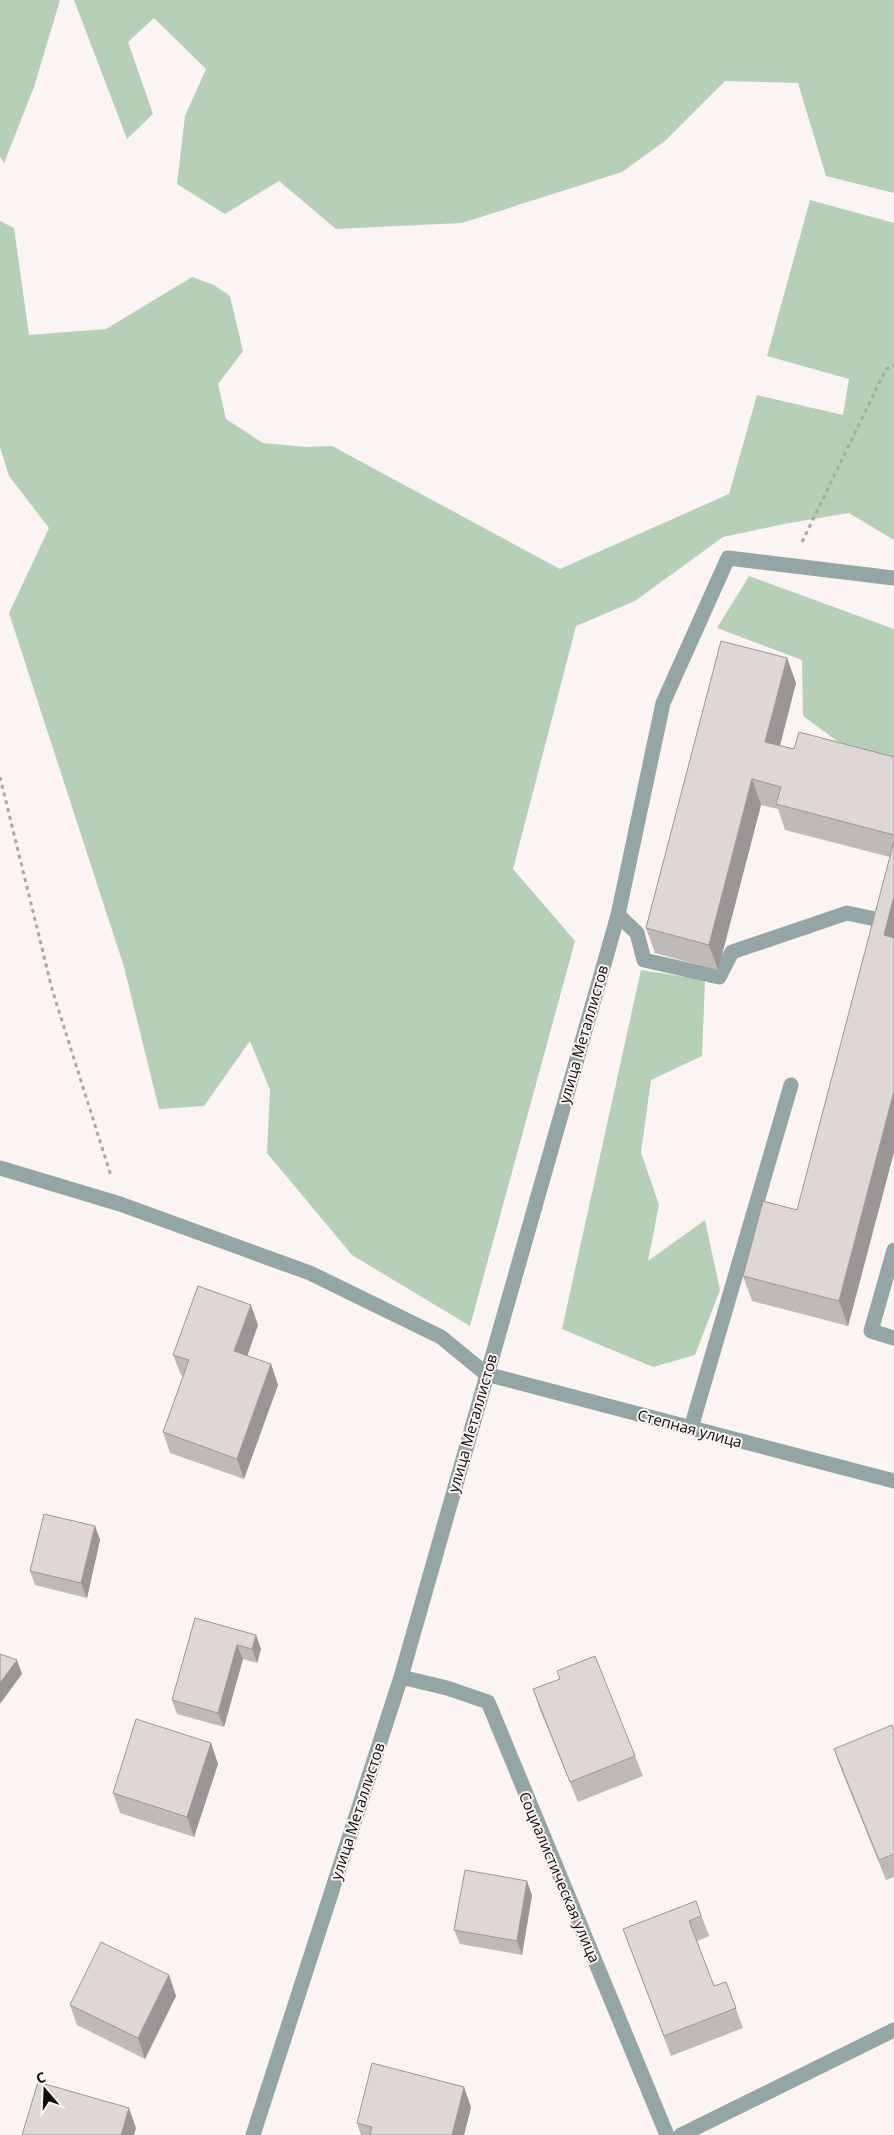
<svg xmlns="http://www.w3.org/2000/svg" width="894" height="2135" font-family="'Open Sans',sans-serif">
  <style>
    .forest { fill: #b5d0b7 }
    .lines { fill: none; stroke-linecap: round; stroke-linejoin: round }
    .path { stroke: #aca7a5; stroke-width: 3; stroke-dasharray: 4 4; stroke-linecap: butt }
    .minor { stroke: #93a5a4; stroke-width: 15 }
    .wall { fill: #bfb9b7 }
    .shaded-wall { fill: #9b9695 }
    .building { fill: #ded7d5; stroke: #9b9695 }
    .labels { text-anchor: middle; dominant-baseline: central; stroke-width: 4; stroke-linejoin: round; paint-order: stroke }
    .street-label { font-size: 15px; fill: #0e0c0b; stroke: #fbf4f2 }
  </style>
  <rect width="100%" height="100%" fill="#fbf4f2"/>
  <path class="forest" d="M0,0H60L34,87L4,163L0,157Z
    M74,0H894V193L826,176L798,83L725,81L665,141L622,172L462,223L336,229L279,181L225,214L177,184L185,116L206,69L154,18L128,42L153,114L127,139Z
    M810,200L894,223V540L849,513L784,524L723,537L635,601L576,626L513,869L575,941L470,1326L352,1255L267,1153L270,1090L250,1041L204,1106L159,1109L124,967L9,613L49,528L9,476L0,447V221L14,228L29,335L106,329L192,277L214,285L230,296L243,351L218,384L226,419L263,443L307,447L332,446L560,569L729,494L757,395L843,415L849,379L767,356Z
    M749,576L894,629V764L841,744L803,716L802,660L717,628Z
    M641,970L705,980L702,1056L651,1080L641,1152L659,1205L648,1261L705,1220L720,1290L695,1355L653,1367L562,1329Z"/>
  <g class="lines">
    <path class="path" d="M802,542L886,369L894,365
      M0,777L52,989L111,1176"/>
    <path class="minor" d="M618,915L637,933L644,960L719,977L732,952L847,913L889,922
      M0,1168L120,1204L310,1273L441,1337L486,1374L894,1481
      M894,1250L871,1331L894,1338
      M691,1428L791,1085
      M401,1677L447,1688L488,1702L667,2135
      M253,2135L401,1677L618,915L663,703L728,558L894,578
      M681,2135L894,2030"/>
  </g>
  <path class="wall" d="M787,658L796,683L780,746L794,749L894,757V1152L848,1326L752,1301L743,1276L797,1210L890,857L785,830L778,809L761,805L718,970L655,953L646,928Z
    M258,1325L247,1356L271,1364L278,1385L244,1479L170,1453L163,1432L183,1376L181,1375L173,1355Z
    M95,1526L100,1540L87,1598L35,1585L30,1571Z
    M195,1618L256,1635L261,1649L257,1663L243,1659L224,1727L177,1714L172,1700Z
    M557,1671L635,1756L643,1776L578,1802L540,1710L533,1689L560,1679Z
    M894,1732V1877L886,1880L841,1769L834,1749Z
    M211,1743L218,1764L194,1837L120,1813L113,1793Z
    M532,1895L522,1955L460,1944L454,1930Z
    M696,1901L709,1936L697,1941L714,1986L726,1982L743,2028L671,2056L623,1929Z
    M169,1975L176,1996L145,2059L77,2025L70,2005Z
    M471,2107L464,2135H361L357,2123Z"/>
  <path class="shaded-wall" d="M787,658L796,683L774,768L765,742Z
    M752,779L761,805L718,970L709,945Z
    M894,896V956L884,935Z
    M894,1091V1152L848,1326L839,1301Z
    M251,1305L258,1325L242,1371L234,1351Z
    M271,1364L278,1385L244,1479L237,1459Z
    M95,1526L100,1540L87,1598L81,1583Z
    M256,1635L261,1649L257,1663L252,1649Z
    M237,1645L243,1659L224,1727L218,1713Z
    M17,1660L22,1674L0,1704V1683Z
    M211,1743L218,1764L194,1837L187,1817Z
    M527,1881L532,1895L522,1955L517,1941Z
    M169,1975L176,1996L145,2059L138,2038Z
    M464,2087L471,2107L464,2135H452Z
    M129,2108L136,2128L134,2135H121Z"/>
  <path class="building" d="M721,641L787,658L765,742L794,749L799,732L894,757V835L776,804L781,787L752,779L709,945L646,928Z
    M894,841V896L884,935L894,938V1091L839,1301L743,1276L763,1201L797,1210Z
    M198,1286L251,1305L234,1351L271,1364L237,1459L163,1432L189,1360L173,1355Z
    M44,1514L95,1526L81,1583L30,1571Z
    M195,1618L256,1635L252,1649L237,1645L218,1713L172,1700Z
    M0,1654L17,1660L0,1683Z
    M595,1656L635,1756L570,1782L533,1689L560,1679L557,1671Z
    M136,1719L211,1743L187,1817L113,1793Z
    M892,1725L894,1732V1854L879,1860L834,1749Z
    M465,1870L527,1881L517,1941L454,1930Z
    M696,1901L701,1916L689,1921L714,1986L726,1982L736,2008L664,2036L623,1929Z
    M101,1942L169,1975L138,2038L70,2005Z
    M372,2063L464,2087L452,2135H370L372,2127L357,2123Z
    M38,2082L129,2108L121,2135H22Z"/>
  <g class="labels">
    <g class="street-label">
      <text transform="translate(583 1034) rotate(-74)">улица Металлистов</text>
      <text transform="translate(472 1423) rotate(-74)">улица Металлистов</text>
      <text transform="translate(690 1428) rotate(15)">Степная улица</text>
      <text transform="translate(357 1811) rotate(-72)">улица Металлистов</text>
      <text transform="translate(560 1877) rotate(67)">Социалистическая улица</text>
    </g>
  </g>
  <g transform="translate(45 2090) rotate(341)" stroke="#fbf4f2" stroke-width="4" paint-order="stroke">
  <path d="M0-4L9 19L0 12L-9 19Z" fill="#0e0c0b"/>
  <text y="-8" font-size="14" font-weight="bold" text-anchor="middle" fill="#0e0c0b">С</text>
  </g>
</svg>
